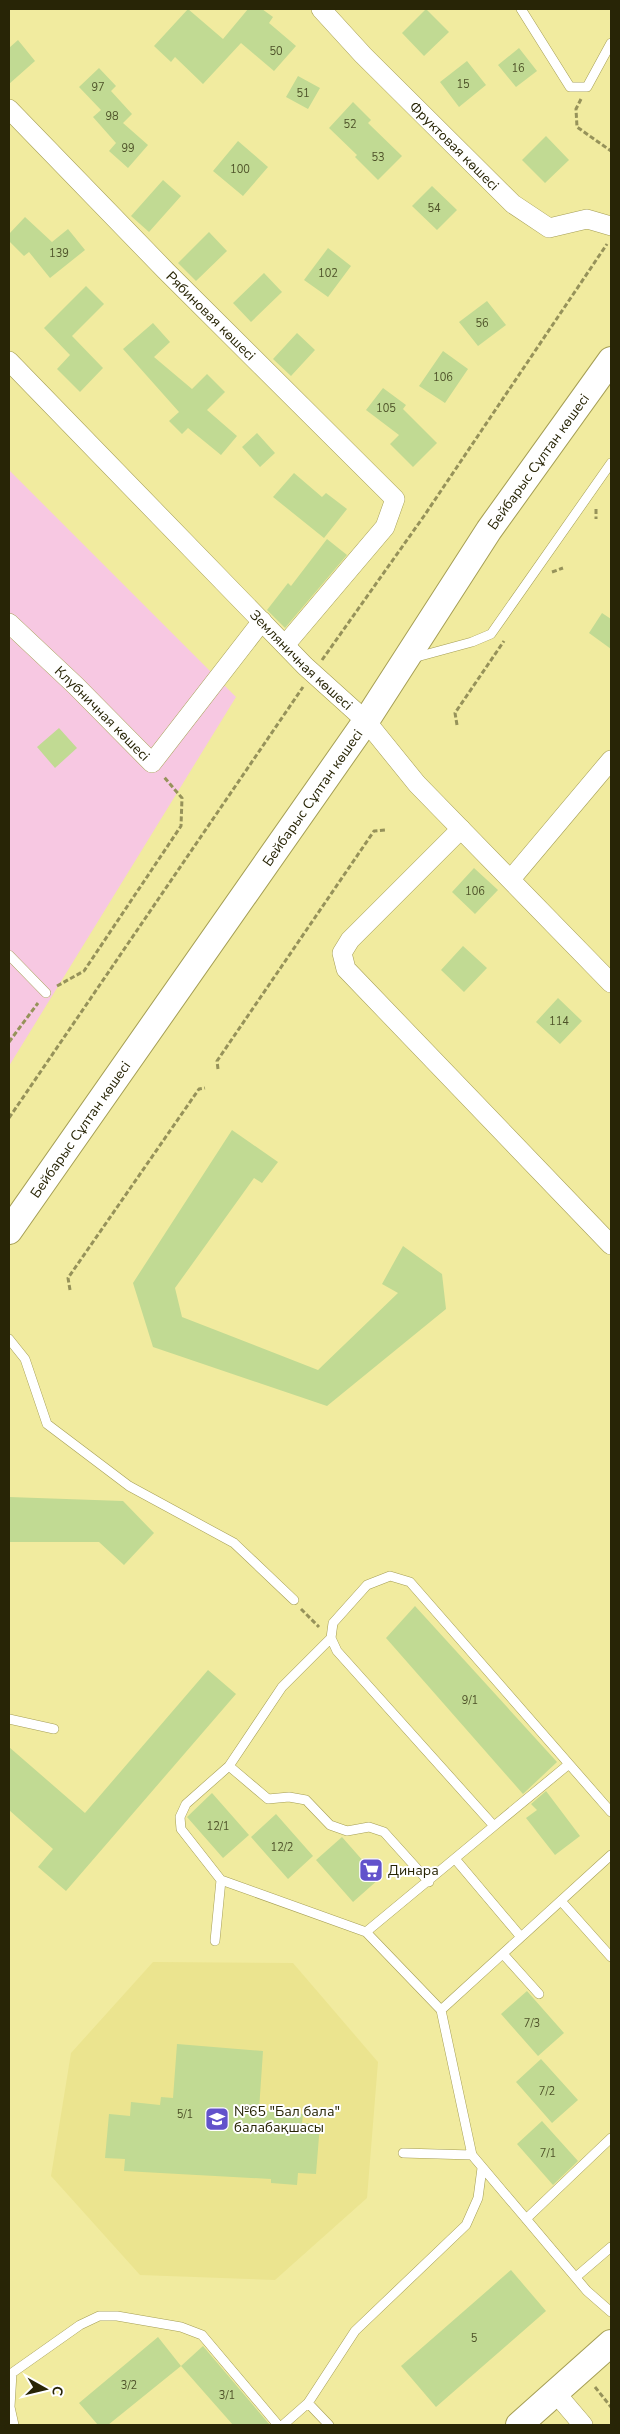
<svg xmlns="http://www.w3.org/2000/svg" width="620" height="2434" font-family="'Nunito Sans',sans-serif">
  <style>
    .built { fill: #ebe48f }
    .green { fill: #f7c8e2 }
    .building { fill: #c1da93 }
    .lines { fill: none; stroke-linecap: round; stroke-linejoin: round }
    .lane-casing { stroke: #a59e54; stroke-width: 10 }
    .street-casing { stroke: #a59e54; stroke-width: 20 }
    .secondary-casing { stroke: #a59e54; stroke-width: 28 }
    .path { stroke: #96925a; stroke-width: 3; stroke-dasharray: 5 2.5; stroke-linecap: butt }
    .lane { stroke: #fff; stroke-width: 9 }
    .street { stroke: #fff; stroke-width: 19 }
    .secondary { stroke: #fff; stroke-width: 26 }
    .labels { text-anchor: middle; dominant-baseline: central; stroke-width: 4; stroke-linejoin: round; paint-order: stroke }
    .number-label { font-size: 11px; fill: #4e5229 }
    .street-label { font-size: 14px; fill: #282506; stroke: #fff }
    .poi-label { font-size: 14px; fill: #282506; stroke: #fff; text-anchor: start }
  </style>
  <rect width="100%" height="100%" fill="#f1eb9f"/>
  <path class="built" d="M153,1962L293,1963L378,2062L367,2198L275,2280L140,2275L51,2176L71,2053Z"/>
  <path class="green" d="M9,470L236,697L9,1066Z"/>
  <path class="building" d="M188,9L223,39L248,9H262L273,17L269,23L296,46L274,71L241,43L203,84L175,57L171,62L154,46Z
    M426,9L449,32L424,56L402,33Z
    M18,40L35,61L9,84V48Z
    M519,48L537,71L516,87L498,65Z
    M467,61L486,85L459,107L440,82Z
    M99,68L116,86L111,91L132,114L123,123L148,145L128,168L109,151L116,143L93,117L101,110L79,87Z
    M298,76L320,88L308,109L286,97Z
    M353,102L371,120L368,123L402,156L378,180L355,157L357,155L329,128Z
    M546,136L569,160L545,183L522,160Z
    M238,141L268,167L243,196L213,171Z
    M163,180L181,196L149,232L131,216Z
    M432,186L457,210L437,230L412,206Z
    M25,217L52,242L68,229L85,250L50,278L29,252L24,256L9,241V234Z
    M209,232L227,251L196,281L178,263Z
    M328,248L351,266L328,297L304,280Z
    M264,273L282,292L251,322L233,303Z
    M86,286L104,304L72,336L103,368L80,392L57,369L70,355L44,328Z
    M487,301L506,325L478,346L459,322Z
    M153,323L170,342L154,357L192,389L207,374L225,392L207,410L237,436L221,455L188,428L182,434L169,421L179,412L123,349Z
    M297,333L315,350L291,376L273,359Z
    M443,351L468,369L445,403L419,386Z
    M383,388L406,405L403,409L437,443L413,467L390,444L399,435L366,410Z
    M257,433L275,453L260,467L242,447Z
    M294,473L322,497L326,493L347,509L324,538L273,497Z
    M327,539L347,555L285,628L267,610L288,583L291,586Z
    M602,613L611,619V649L589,633Z
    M59,728L77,748L55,768L37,747Z
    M474,868L498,890L475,914L452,892Z
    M463,946L487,968L464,992L441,970Z
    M558,998L582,1021L560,1044L536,1022Z
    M232,1130L278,1162L262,1183L254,1178L175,1288L182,1317L318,1370L398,1293L382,1284L403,1246L442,1274L446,1309L327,1406L153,1347L133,1283Z
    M9,1497L123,1501L154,1533L124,1565L99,1542H9Z
    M415,1606L557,1762L523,1794L386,1638Z
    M208,1670L236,1694L66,1891L38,1867L53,1849L9,1810V1747L85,1813Z
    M546,1791L580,1836L555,1855L526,1818L537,1810L531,1804Z
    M212,1793L249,1835L223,1858L187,1817Z
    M276,1814L313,1856L288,1879L251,1837Z
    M342,1837L379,1879L353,1902L316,1860Z
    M527,1991L564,2033L538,2056L501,2014Z
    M177,2044L263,2051L259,2110L303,2114L302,2123L320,2124L316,2174L298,2173L297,2185L271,2183V2179L124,2171L125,2159L105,2158L109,2114L130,2116L131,2102L160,2105L161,2097L173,2098Z
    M541,2059L578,2100L552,2123L516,2082Z
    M542,2121L578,2161L553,2185L517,2144Z
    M511,2270L546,2311L436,2407L401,2366Z
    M158,2337L181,2366L108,2425H98L79,2403Z
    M203,2346L270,2425H233L181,2366Z"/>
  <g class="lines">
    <g class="lane-casing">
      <path id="lane" d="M521,9L570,87H587L611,43
        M413,658L472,642L491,634L611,463
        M9,955L46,993
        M9,1339L25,1359L47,1424L129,1486L234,1543L294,1600
        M9,1719L54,1729
        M229,1766L268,1799L289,1797L306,1800L330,1825L347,1831L369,1827L384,1832L429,1882
        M494,1826L569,1764
        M456,1860L521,1937
        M221,1880L181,1829L180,1817L186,1804L229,1766L282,1687L331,1638
        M561,1901L611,1957
        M366,1932L494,1826L337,1651L331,1638L333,1623L367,1585L390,1576L410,1582L611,1812
        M215,1941L221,1880L366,1932L441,2010L472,2155L587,2291L611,2312
        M503,1954L539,1994
        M441,2010L611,1855
        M403,2153L472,2155
        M526,2219L611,2138
        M576,2277L611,2247
        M308,2403L355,2331L466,2225L478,2198L482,2168
        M14,2425L10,2407L12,2373L80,2325L99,2316H117L181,2327L202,2335L278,2425
        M283,2425L308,2403L329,2425"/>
    </g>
    <g class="street-casing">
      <g id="street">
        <path id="s1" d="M321,9L363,55L513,204L549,228L587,219L611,226"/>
        <path id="s2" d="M9,109L166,271L395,499L385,527L285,645"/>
        <path id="s3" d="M9,361L305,666L366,721L417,784L611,983"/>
        <path id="s4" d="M9,623L76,686L152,763L262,621"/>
        <path d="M461,829L350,940L342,953L346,969L611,1245"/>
        <path d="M511,879L611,760"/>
        <path d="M554,2391L583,2425"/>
      </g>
    </g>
    <g class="secondary-casing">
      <g id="secondary">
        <path id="s5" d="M9,1231L366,721L489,530L611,360"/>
        <path d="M519,2425L611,2343"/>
      </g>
    </g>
    <path class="path" d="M581,99L576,109L577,127L611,151
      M596,509V519
      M552,572L563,568
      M322,660L424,516L607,244
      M457,725L455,713L504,641
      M57,986L84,971L181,826L182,798L164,777
      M9,1042L38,1003
      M218,1069L217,1061L374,831L385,830
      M9,1118L303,687
      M70,1290L68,1278L199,1089L205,1088
      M301,1609L319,1627
      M595,2387L611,2407"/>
    <use href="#lane" class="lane"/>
    <use href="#street" class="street"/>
    <use href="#secondary" class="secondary"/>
  </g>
  <defs>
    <g id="supermarket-square" transform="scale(1.25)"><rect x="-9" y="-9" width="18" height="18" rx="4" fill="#6252cb" stroke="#fff"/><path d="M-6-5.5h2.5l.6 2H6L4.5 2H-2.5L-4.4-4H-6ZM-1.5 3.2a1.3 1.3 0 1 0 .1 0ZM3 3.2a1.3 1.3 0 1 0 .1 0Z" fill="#fff"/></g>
    <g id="school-square" transform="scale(1.25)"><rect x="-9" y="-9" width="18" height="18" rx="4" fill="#6252cb" stroke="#fff"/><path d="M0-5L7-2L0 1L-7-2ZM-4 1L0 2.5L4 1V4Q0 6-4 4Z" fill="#fff"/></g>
  </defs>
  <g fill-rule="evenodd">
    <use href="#supermarket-square" x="371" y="1870"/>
    <use href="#school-square" x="217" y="2119"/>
  </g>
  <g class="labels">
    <g class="number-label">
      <text x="276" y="51">50</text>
      <text x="518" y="68">16</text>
      <text x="463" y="84">15</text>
      <text x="98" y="87">97</text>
      <text x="303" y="93">51</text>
      <text x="112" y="116">98</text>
      <text x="350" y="124">52</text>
      <text x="128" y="148">99</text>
      <text x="378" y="157">53</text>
      <text x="240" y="169">100</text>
      <text x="434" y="208">54</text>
      <text x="59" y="253">139</text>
      <text x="328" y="273">102</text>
      <text x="482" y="323">56</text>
      <text x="443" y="377">106</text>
      <text x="386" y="408">105</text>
      <text x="475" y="891">106</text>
      <text x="559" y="1021">114</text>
      <text x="470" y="1700">9/1</text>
      <text x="218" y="1826">12/1</text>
      <text x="282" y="1847">12/2</text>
      <text x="532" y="2023">7/3</text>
      <text x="547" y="2091">7/2</text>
      <text x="185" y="2114">5/1</text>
      <text x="548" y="2153">7/1</text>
      <text x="474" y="2338">5</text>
      <text x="129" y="2385">3/2</text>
      <text x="227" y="2395">3/1</text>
    </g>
    <g class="street-label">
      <text stroke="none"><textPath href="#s1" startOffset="191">Фруктовая көшесі</textPath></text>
      <text stroke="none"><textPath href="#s2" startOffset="289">Рябиновая көшесі</textPath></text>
      <text stroke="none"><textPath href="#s5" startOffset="934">Бейбарыс Сұлтан көшесі</textPath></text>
      <text stroke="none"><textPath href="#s3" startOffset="418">Земляничная көшесі</textPath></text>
      <text stroke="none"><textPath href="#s4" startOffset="130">Клубничная көшесі</textPath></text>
      <text stroke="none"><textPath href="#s5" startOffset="529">Бейбарыс Сұлтан көшесі</textPath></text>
      <text stroke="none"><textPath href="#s5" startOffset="124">Бейбарыс Сұлтан көшесі</textPath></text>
    </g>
    <g class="poi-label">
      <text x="388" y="1870">Динара</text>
      <text x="234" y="2111">№65 "Бал бала"<tspan x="234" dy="16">балабақшасы</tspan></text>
    </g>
  </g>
  <rect width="620" height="2434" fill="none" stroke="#282506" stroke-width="20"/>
  <g transform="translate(45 2389) rotate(98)" stroke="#ffffff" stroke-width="4" paint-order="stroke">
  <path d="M0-4L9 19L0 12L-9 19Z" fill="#282506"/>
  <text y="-8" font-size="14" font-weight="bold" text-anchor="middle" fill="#282506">С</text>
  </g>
</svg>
